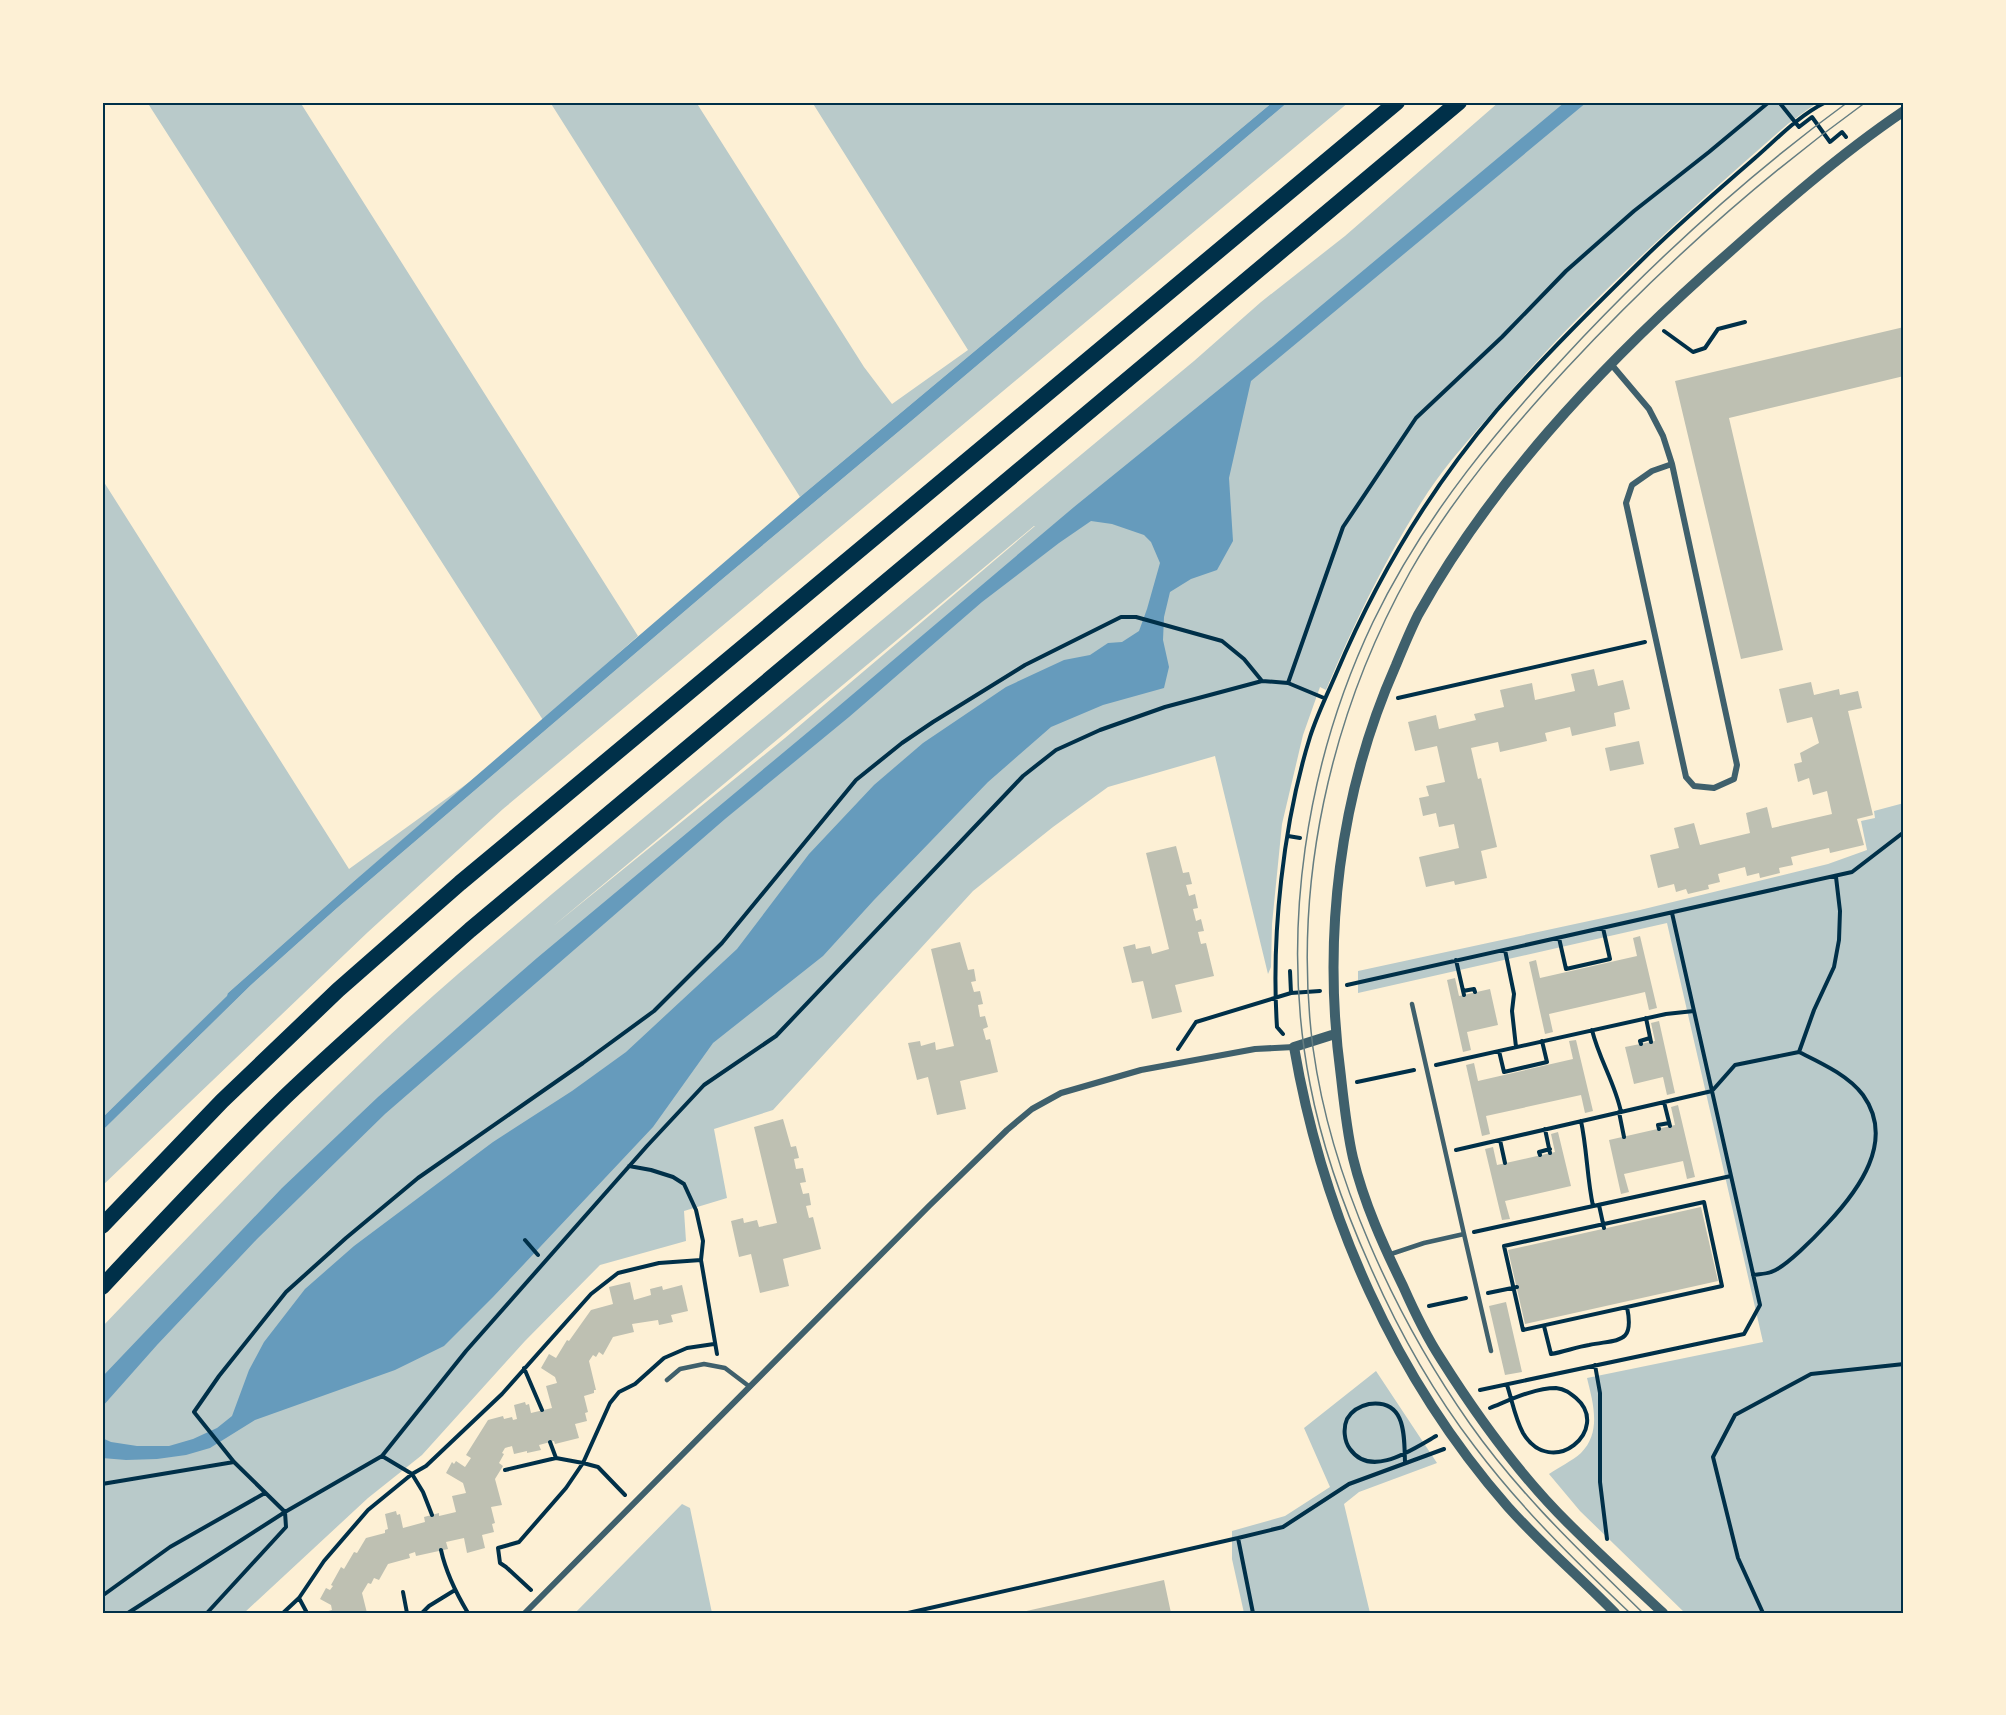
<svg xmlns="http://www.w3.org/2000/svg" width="2006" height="1715" font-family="'Open Sans',sans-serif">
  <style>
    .green { fill: #b9caca; fill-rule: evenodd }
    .water { fill: #669bbc }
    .building { fill: #bec0b2 }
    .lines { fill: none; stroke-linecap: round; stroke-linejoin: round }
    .path { stroke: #003049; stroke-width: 4 }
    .service { stroke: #3f606c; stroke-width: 4.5 }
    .minor { stroke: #3f606c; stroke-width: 6 }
    .tertiary { stroke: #3f606c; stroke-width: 10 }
    .motorway { stroke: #003049; stroke-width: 16 }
    .tram { stroke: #657d81; stroke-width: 1.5 }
    .neatline { fill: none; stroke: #003049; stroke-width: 2 }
  </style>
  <rect width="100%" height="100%" fill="#fdf0d5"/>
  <path class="green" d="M147,102H300L638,636L543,720Z
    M550,102H696L864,367L892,404L968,350L812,102H1273L800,497Z
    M1288,102H1349L503,809L368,932L102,1186V1128H105L251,985L337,908L720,581L916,417Z
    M1499,102H1818L1789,123C1686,213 1585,303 1496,408C1473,435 1448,462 1428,492C1387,555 1355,621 1326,690L1320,687L1303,735L1282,824L1272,924L1271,967L1268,974L1215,756L1108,787L1053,827L973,891L773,1110L714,1129L727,1198L684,1211L686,1241L600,1265L525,1341L422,1455L368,1498L244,1613H102V1327C188,1237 274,1146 364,1060C424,1001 489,948 552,894L1194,361L1261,302L1345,236ZM1035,526L785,738L552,927L1034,526Z
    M102,479L349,869L479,775L353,882L228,993V996L102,1118Z
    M1904,803V1613H1685L1580,1511L1549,1474C1559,1467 1572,1461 1581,1453C1602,1432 1593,1403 1587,1378L1763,1342L1667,923L1358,993V971L1640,910L1828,864L1867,850L1861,821L1875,818L1874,811Z
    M1376,1371L1437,1463L1359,1492L1344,1504L1370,1613H1244L1232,1559V1531L1285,1516L1330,1487L1304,1428Z
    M682,1504L690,1508L712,1613H575Z"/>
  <path class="water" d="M1273,102H1288L916,417L720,581L337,908L251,985L105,1128H102V1118L227,996L228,993L353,882L800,497Z
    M1565,102H1587L1251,381L1229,478L1233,541L1217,570L1191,579L1170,592L1164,617L1163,640L1169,667L1164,688L1103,705L1051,727L988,782L874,900L823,956L713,1043L653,1127L493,1297L444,1346L395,1370L255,1420L210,1448L186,1455L157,1459L126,1460L102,1458V1438L111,1442L137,1446H169L193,1439L217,1428L232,1416L249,1370L264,1342L305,1289L354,1246L493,1142L572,1091L626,1052L737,949L809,854L874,785L923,743L1006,687L1064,660L1090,655L1108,643L1122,642L1139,631L1147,609L1160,563L1151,542L1144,535L1112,524L1091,521L1059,543L982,602L849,717L725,819L385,1114L257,1239L157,1345L102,1407V1377L282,1188L378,1097L537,958L820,722L1074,507L1274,345Z"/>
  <path class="building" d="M1904,327V376L1729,418L1783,650L1741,659L1675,381Z
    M1594,669L1598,686L1623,680L1630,709L1614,713L1616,726L1572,736L1570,727L1545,733L1547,741L1500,752L1498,742L1471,748L1478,779L1481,778L1497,847L1481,851L1487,878L1455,885L1454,881L1426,887L1419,857L1459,848L1454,824L1439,827L1436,813L1423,816L1419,798L1429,796L1426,786L1445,782L1437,746L1415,751L1408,722L1436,715L1439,729L1476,720L1474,714L1504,707L1500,690L1532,683L1535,700L1575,691L1571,674Z
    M1811,682L1814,695L1839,689L1840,695L1858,691L1862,708L1848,711L1873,815L1857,819L1864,845L1830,853L1829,848L1791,857L1793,865L1779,868L1780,873L1760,878L1759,873L1747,876L1745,867L1718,874L1720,882L1708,885L1709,889L1688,894L1686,889L1676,892L1674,884L1658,888L1650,855L1679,848L1674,828L1694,823L1700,845L1750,833L1746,813L1767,807L1772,828L1832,814L1827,791L1813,795L1809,778L1798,782L1794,764L1802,762L1800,753L1819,743L1812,717L1787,723L1779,689Z
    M1639,741L1644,764L1610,771L1605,748Z
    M1176,846L1183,873L1189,872L1192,884L1186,885L1189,896L1195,894L1198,908L1193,909L1196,921L1201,919L1204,931L1198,932L1201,944L1206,943L1214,976L1175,985L1182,1012L1152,1019L1143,981L1132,983L1123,947L1135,944L1136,949L1150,946L1152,954L1169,949L1146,853Z
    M1640,936L1657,1008L1649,1010L1645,992L1549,1014L1553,1032L1545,1034L1529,962L1536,960L1540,978L1637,956L1633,938Z
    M960,942L968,970L974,969L976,981L971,982L974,992L980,991L983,1004L978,1005L980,1017L985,1016L988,1027L983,1029L986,1040L990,1039L998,1072L960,1081L966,1109L937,1115L928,1077L917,1080L908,1043L920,1041L921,1046L935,1042L936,1050L954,1046L931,949Z
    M1455,978L1459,996L1490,989L1498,1025L1467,1032L1471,1050L1463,1052L1447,980Z
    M1659,1021L1675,1093L1667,1095L1663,1077L1634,1084L1625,1047L1655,1041L1651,1023Z
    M1576,1040L1593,1111L1585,1113L1581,1095L1486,1116L1490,1134L1482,1136L1466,1065L1474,1063L1478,1081L1573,1059L1569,1041Z
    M1678,1105L1695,1177L1687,1179L1683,1161L1624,1174L1629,1192L1621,1194L1609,1140L1675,1125L1671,1107Z
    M783,1119L791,1147L796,1146L799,1158L794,1159L796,1169L803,1168L806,1182L800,1183L803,1194L809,1193L811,1205L806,1206L809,1218L813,1217L821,1249L783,1259L789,1286L760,1293L751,1254L739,1257L731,1221L743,1218L744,1223L757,1220L759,1227L777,1223L754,1127Z
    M1558,1132L1571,1186L1505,1201L1510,1219L1502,1220L1485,1149L1493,1147L1497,1165L1550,1153L1555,1152L1551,1134Z
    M1701,1207L1718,1281L1525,1324L1508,1250Z
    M630,1282L634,1300L651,1295L650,1289L662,1286L663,1290L682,1285L688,1311L671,1315L673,1322L659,1325L658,1320L632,1324L634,1332L613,1337L603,1355L599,1352L596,1357L593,1355L589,1361L596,1390H594V1393L584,1396L588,1412L585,1413L587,1421L575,1424L579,1438L555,1444L554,1441L539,1445L541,1450L527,1453V1451L514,1454L512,1446L505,1448L502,1453L504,1454L499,1463L503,1466L495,1479L502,1505L491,1507L495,1523L492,1524L494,1532L482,1535L485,1548L467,1553L464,1538L446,1542L448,1549L416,1556L415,1552L409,1554L410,1558L388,1564L379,1580L374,1578L371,1584L368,1583L362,1593L367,1613H321L332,1610L331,1605L320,1599L326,1588L330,1590L333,1586L331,1585L341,1567L344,1569L354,1552L357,1553L366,1538L385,1533V1530L388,1529L385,1514L396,1511L397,1515L400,1514L403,1528L425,1522L424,1517L439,1513V1516L456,1512L452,1496L466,1493L463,1483L446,1473L452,1462L454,1464L456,1461L465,1467L471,1458L466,1455L488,1420L503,1416L504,1419L512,1417L513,1420L517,1419L514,1405L525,1402L526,1405L529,1404L531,1413L552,1408L546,1386L557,1383L555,1377L541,1368L549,1354L556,1358L567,1340L569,1341L591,1310L613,1304L609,1287Z
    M1506,1302L1522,1372L1505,1375L1489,1306Z
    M1164,1580L1171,1613H1022V1612Z"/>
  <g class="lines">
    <path class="path" d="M1779,102L1799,127L1812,117L1830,142L1842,132L1846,137
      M1664,331L1693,352L1705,348L1718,329L1745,322
      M1288,683L1343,527L1416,418L1502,337L1566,271L1634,211L1709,152L1769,102
      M1398,698L1645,642
      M1288,836L1300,838
      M1559,938L1566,969L1610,959L1603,928
      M1505,950L1514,994L1512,1011L1516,1047
      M1456,960L1464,995
      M1290,971L1291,993
      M1347,985L1852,872L1904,832
      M1463,991L1474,989L1475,992
      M1646,1018L1651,1042
      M1592,1030C1599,1059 1615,1083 1621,1112
      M1283,1034L1277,1027C1271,936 1283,824 1310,737C1317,715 1327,695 1336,674C1377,577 1428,491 1497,410C1544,356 1595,306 1646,256C1681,222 1718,190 1755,158C1778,138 1798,116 1826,102
      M1641,1044L1640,1041L1650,1038
      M1178,1049L1196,1022L1291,993L1320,991
      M1499,1051L1504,1072L1547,1062L1542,1041
      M1436,1065L1666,1014L1694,1011
      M1357,1082L1414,1070
      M1664,1102L1670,1126
      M1619,1112L1624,1137
      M1581,1121C1587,1149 1587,1178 1593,1206
      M1545,1129L1550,1153
      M1659,1129L1658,1125L1669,1123
      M1500,1140L1505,1163
      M1456,1150L1712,1091L1735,1065L1799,1052L1814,1010L1834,967L1839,940L1840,911L1836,877
      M1540,1155L1539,1152L1550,1149
      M629,1166L651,1170L673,1177L684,1184L696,1210L703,1241L701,1260L717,1354
      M1704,1202L1722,1286L1523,1330L1504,1246Z
      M1599,1205L1604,1228
      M1474,1232L1731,1176
      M525,1240L538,1255
      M1753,1275C1759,1274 1766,1274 1771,1272C1785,1268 1816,1236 1827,1224C1858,1191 1896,1141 1863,1095C1848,1075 1821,1063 1799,1052
      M1488,1293L1517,1287
      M1429,1306L1466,1298
      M1544,1326L1551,1354C1564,1352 1576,1347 1589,1345C1618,1339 1635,1345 1627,1307
      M1595,1365L1600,1393V1482L1607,1539
      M524,1368L542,1410
      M1480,1390L1744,1334L1760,1305L1672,913
      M1490,1408C1510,1400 1534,1388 1556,1388C1565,1389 1570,1393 1576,1398C1612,1429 1552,1481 1523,1433C1515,1418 1512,1400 1507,1385
      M550,1442L556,1458
      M382,1456L412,1474L423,1492L432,1515
      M1405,1463C1404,1437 1407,1399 1369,1404C1360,1406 1352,1410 1347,1419C1343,1428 1344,1441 1350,1449C1371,1479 1413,1449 1436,1436
      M505,1470L556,1458L583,1463L598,1467L625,1495
      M102,1484L234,1462
      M441,1550C446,1573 456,1593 468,1613
      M531,1590L506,1567L500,1563L498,1548L519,1542L566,1488L583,1463L610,1403L619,1392L635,1384L664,1358L687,1348L714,1344
      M403,1592L407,1613
      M102,1596L170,1547L265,1493
      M299,1598L307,1613
      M128,1613L285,1512L234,1462L194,1412L219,1376L286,1292L346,1238L418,1178L583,1063L654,1011L722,943L856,780L902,743L933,722L1025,665L1121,617H1136L1222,641L1244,659L1262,681
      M207,1613L286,1527L285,1512L382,1456L466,1351L647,1146L704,1085L776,1036L1023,776L1056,750L1100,730L1165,707L1262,681L1288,683L1324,698
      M283,1613L299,1598L324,1561L368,1510L412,1474L426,1466L502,1394L591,1294L618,1273L659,1263L701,1260
      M422,1613L429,1606L455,1590
      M908,1613L1238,1538
      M1253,1613L1238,1538L1283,1527L1349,1484L1444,1449
      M1763,1613L1738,1558L1713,1457L1735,1415L1811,1374L1904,1364"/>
    <path class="service" d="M1464,1234L1491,1351
      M1388,1255L1424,1243L1464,1234L1412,1004
      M667,1380L680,1369L704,1364L725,1368L750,1387"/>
    <path class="minor" d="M1611,364L1649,409L1663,436L1672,464L1737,765L1734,779L1714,788L1694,786L1686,777L1626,503L1632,485L1652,471L1672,464
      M525,1613L929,1206L1007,1130L1032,1109L1061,1093L1141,1070L1255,1049L1294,1047"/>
    <path class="tertiary" d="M1335,1034L1294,1047C1323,1216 1395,1378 1508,1507C1542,1545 1580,1577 1615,1613
      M1663,1613C1632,1584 1600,1555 1570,1525C1522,1478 1477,1416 1441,1359C1426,1336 1414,1311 1403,1286C1383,1245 1364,1203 1353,1158C1347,1132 1344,1104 1341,1077C1322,937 1339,794 1396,665C1403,648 1410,631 1418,615C1490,485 1596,372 1706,273C1770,216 1833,159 1904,111"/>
    <path class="motorway" d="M102,1226L222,1101L338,990L460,883L1397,102
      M102,1287C163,1222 223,1157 286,1096C346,1039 408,985 470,930L1459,102"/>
    <path class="tram" d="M1630,1613C1574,1560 1521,1508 1475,1447C1432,1391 1398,1330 1370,1266C1344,1208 1322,1147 1310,1084C1280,931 1306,763 1373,622C1425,514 1501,424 1583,337C1664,252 1753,171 1848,102
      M1643,1613C1582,1553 1520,1495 1470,1424C1395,1317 1331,1179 1313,1048C1292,885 1330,715 1410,572C1452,498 1508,432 1566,369C1657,271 1757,181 1866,102"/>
  </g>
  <rect width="2006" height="1715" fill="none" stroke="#fdf0d5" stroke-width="207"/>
  <rect x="104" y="104" width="1798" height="1508" class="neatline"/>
</svg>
